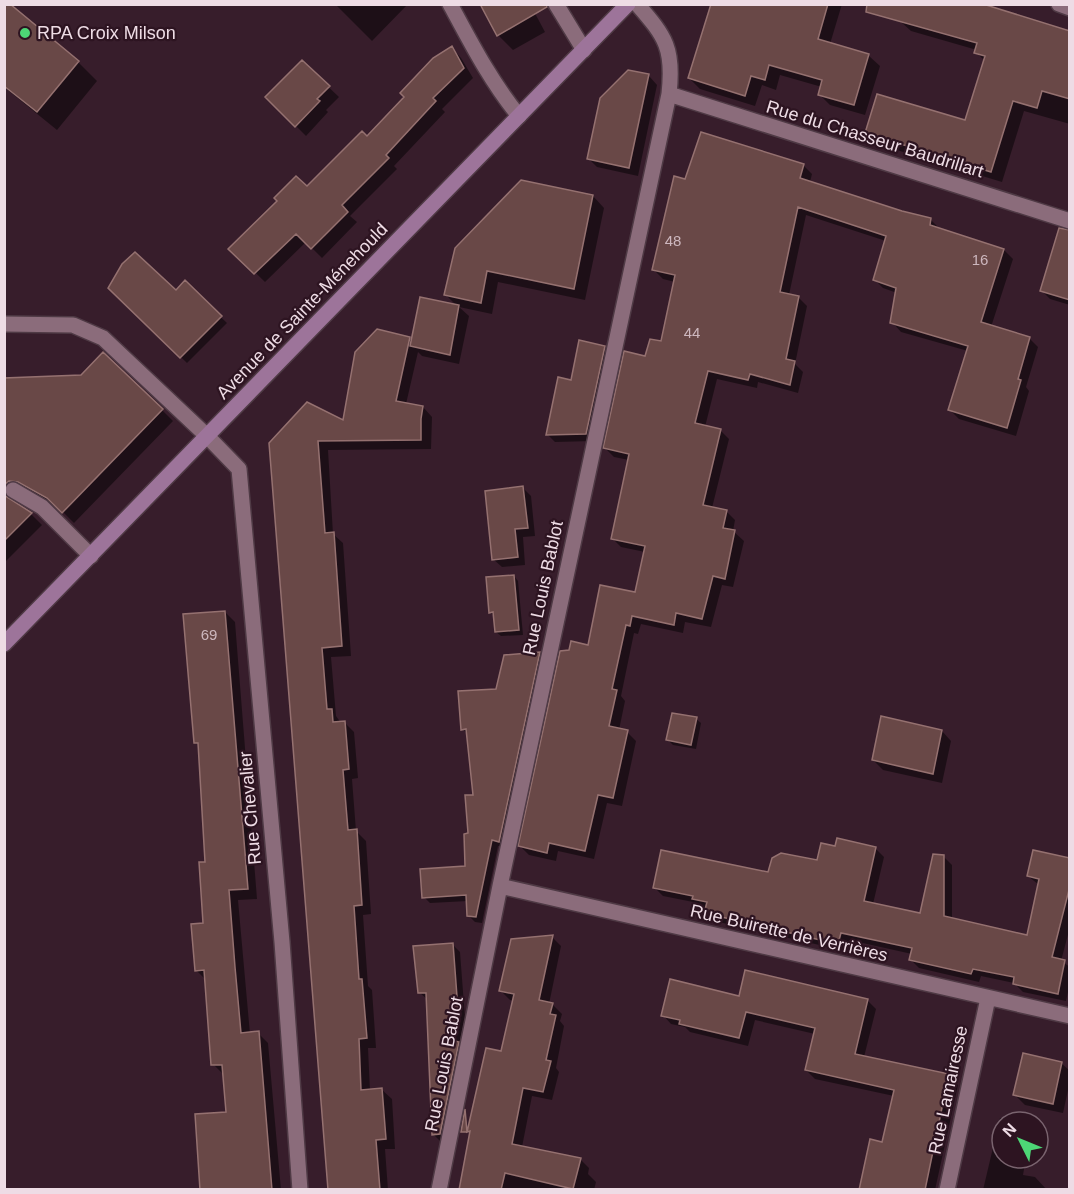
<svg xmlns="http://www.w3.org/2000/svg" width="1074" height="1194" font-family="Arial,sans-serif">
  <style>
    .shadow { fill: #0007 }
    .building { fill: #694847; stroke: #957170; stroke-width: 1.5 }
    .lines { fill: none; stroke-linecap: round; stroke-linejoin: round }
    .lane-casing { stroke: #4f3a45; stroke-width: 18 }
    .street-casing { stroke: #4f3a45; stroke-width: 18 }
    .secondary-casing { stroke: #4f3a45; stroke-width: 18 }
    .lane { stroke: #8b6c7b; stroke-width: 15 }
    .street { stroke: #8b6c7b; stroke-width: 15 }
    .secondary { stroke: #9d749a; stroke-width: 15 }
    .poi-dot { fill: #4dd676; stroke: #2d1421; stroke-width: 2 }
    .labels { text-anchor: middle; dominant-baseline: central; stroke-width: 4.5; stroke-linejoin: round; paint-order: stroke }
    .number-label { font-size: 15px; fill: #cdb7be }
    .poi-label { font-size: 18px; fill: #eedce5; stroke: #2d1421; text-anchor: start }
    .street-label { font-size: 18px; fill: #eedce5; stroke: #2d1421 }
  </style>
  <rect width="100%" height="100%" fill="#371d2b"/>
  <path class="shadow" d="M4,4H8L78,62L97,81L57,130L4,87Z
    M339,4H408L372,41L337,6Z
    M482,4H530L545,32L513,50L498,35Z
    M712,4H842L830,44L869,56L880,66L865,115L830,105L819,94L822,87L780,75L776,90L762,85L755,106L700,89L689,78Z
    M860,4H978L1070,33V124L1024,111L1002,182L877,144L866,133L966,122L985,61L976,52L977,50L911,31L900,21L901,17Z
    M452,48L461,58L473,78L442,109L445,112L394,166L397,169L350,216L357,222L322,258L306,242L265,282L231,249L367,138Z
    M302,62L339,97L326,110L328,112L306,136L267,97Z
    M649,76L657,85L638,176L597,167L588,158Z
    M803,165L812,174L810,182L902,213L930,219L939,228L1004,250L1013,259L991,327L1029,338L1038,347L1026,387L1029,391L1016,436L959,419L950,410L968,351L901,332L892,322L897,293L883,288L874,279L886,241L806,215L789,295L798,297L807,306L795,364L803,372L798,393L758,382L757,388L717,379L705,427L720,430L729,439L712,508L726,511L735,520L733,531L744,541L733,587L722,585L711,627L685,622L683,633L641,624L638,634L634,633L621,696L625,701L619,730L627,732L636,741L622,806L607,803L594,859L558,851L556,861L529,855L520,846L589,647L636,594L645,552L621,547L612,538L629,460L614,457L605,448L646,358L662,343L675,282L663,279L654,270L686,181Z
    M593,196L604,208L585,300L498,282L492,314L459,307L469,316L459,364L422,356L418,352L406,404L423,407L432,417L431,449L328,450L333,534L343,543L351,656L331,657L336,716L341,723H345L354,732L358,778L352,779L356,831L366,841L371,914L363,915L368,986L372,990L376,1048H368L370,1091L382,1090L392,1099L395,1149H385L388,1190H330L271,444L344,422L409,339L413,342L457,306L446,295Z
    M1070,256V305L1050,299L1042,291Z
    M185,283L227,323L187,363L109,287L176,292Z
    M604,348L612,355L594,441L555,442L548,435L572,381Z
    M162,410L173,421L74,523L60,509L30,492H19L14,503L31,514L42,525L4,563V454Z
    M523,488L531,496L535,536L523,537L525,565L502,567L493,559Z
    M514,576L518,581L523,635L501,636L496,632L495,617L490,612Z
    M225,612L235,622L257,899L238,900L250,1034L258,1033L268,1043L281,1190H223L228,1113L223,1074L213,1064L206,980L196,970L205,924L207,863L200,746L195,742Z
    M539,654L545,660L505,847L498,846L482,923L475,922L469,916L468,901L430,903L424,897L467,867L475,796L468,735L463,729L497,690Z
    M696,719L701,723L696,749L673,745L668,740Z
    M942,731L951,741L942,783L883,770L873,760Z
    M837,848H875L884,857L873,904L921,915L944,857L952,865V920L1028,936L1039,885L1028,876L1070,860V927L1061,961L1070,967V983L1066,1001L1023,992L1014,983L981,976L979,982L919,968L911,960L912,954L849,940L846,951L714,921L706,913L707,908L702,907L698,903L663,896L654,887L769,874L818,862Z
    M552,937L561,946L549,1004H552L562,1014L560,1021L564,1026L556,1068L559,1072L552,1100L532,1096L522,1147L580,1159L589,1168L588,1174L596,1182L594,1190H460L471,1134L469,1131L502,1053L514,1001L510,1000L501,991Z
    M453,945L460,952L465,1018L459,1044L465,1051L447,1141L441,1142L433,1134L428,1000L420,993Z
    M740,998L867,1000L876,1009L864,1057L949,1076L958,1085L935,1190H861L884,1143L894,1096L815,1079L806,1070L815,1034L755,1020L748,1046L690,1032L685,1027L671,1024L663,1015Z
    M1061,1063L1070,1071V1081L1063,1113L1025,1105L1015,1095Z
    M1000,1118L1019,1122H1002V1158H1026L1023,1175L1035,1177L1047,1190H983Z"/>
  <path class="building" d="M4,4H10L79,61L37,112L4,86Z
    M480,4H546L547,7L497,36Z
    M711,4H828L818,39L869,54L854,105L818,95L822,80L769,65L765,80L751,76L745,96L688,78Z
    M867,4H983L1070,31V99L1042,91L1037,108L1013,101L991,172L865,133L877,94L965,120L985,56L974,53L977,43L866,12Z
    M452,46L464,68L433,98L436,101L386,155L389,158L342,205L348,212L311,249L296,234L254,274L228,249L277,201L274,198L296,176L307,186L362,131L367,136L404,97L400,93L433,58Z
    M302,60L330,86L317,99L320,101L295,127L265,97Z
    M628,70L649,74L629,168L587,159L600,98Z
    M701,132L804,164L800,178L902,211L931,218L930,225L1004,249L981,322L1030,337L1018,379L1021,380L1007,428L948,410L968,346L890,323L896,288L873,280L886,236L798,207L780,292L799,296L786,359L795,361L790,385L750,374L748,380L708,371L695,423L721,429L703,505L727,510L723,528L735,530L725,579L713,576L702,619L676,613L674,625L632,616L630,626L626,625L612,689L617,690L609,726L628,730L613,798L598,795L585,851L549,843L547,853L518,846L560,651L569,650L571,641L588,645L600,585L635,592L645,546L611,539L629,454L603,448L624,351L645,356L650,339L661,341L675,275L652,270L674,176L685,179Z
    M521,180L593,195L574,289L487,271L481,303L444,295L455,248Z
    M1059,228L1070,230V300L1040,291Z
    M135,252L176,290L185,280L222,316L180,358L108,288L122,264Z
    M420,297L459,305L450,355L410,346Z
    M377,329L410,337L396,401L423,406L421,419V440L318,441L325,533L334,532L342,646L322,648L327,709H332L333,722L345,721L349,769L343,770L348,830L357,829L362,905L354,906L359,979H362L367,1038L359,1039L361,1090L382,1088L386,1139L376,1140L380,1190H328L269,443L307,402L343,420L355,352Z
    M579,340L605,346L586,434L546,435L558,377L571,380Z
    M103,352L163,409L62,513L47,498L18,482L9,481L4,485V378L81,375Z
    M523,486L528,528L515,529L518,557L492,560L485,491Z
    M4,495L32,513L4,541Z
    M514,575L519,630L495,632L493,612L489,613L486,577Z
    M225,611L248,889L229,890L235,967L241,1033L259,1031L272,1190H200L195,1114L226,1112L222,1065H211L204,970L195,971L191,924L203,923L199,862H205L198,743H194L183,614Z
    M540,652L499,842L492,840L476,917L467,916L466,895L422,898L420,869L465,866L464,834L468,833L465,795H473L466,729L461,730L458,691L496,689L504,655Z
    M672,713L697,717L691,745L666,740Z
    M881,716L942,730L933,774L872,760Z
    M837,838L876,847L864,901L920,913L933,854L944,855V916L1027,935L1039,879L1027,876L1033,850L1070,858V886L1052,957L1065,960L1058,994L1013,984L1014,977L973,969L971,974L909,960L912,948L841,933L838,944L704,913L707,902L692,899L693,896L653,888L661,850L768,872L772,858L781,853L817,860L821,843L835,846Z
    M553,935L539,1000L553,1003L550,1014L556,1015L546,1060L551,1061L543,1092L523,1088L512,1144L581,1158L573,1189L505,1173L501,1190H459L470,1131L467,1132L486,1048L501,1051L514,994L499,991L511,939Z
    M453,943L458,1010L451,1040L459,1042L440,1134L432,1135L426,993H418L413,946Z
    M745,970L868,999L855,1054L949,1074L925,1190H859L870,1139L882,1142L894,1090L805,1070L815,1028L746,1012L739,1038L679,1024L680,1020L661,1016L670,979L739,996Z
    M1023,1053L1062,1062L1053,1104L1013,1095Z
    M465,1109L467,1132H461Z"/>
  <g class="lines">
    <g class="lane-casing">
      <path id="lane" d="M4,324L73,325L103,338L207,436
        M13,490L42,507L91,556"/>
    </g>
    <g class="street-casing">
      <path id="street" d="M450,4C471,43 491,82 519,116
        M556,4L584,50
        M1059,4L1070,8
        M669,94L1070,221
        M207,436L239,469L282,942L300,1190
        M500,886L1070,1016
        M439,1190L500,886L669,94C674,49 666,37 637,4
        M947,1190L988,998"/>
    </g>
    <g class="secondary-casing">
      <path id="secondary" d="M4,644L628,4"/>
    </g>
    <use href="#lane" class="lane"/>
    <use href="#street" class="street"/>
    <use href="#secondary" class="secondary"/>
  </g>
  <circle class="poi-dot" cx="25" cy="33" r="6"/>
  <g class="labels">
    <g class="number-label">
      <text x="673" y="240">48</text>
      <text x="980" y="259">16</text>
      <text x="692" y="332">44</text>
      <text x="209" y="634">69</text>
    </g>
    <g class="poi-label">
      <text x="37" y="33">RPA Croix Milson</text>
    </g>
    <g class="street-label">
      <text transform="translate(875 139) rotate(17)">Rue du Chasseur Baudrillart</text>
      <text transform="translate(302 311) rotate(-46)">Avenue de Sainte-Ménehould</text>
      <text transform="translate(543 588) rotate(-78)">Rue Louis Bablot</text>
      <text transform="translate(250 808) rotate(-95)">Rue Chevalier</text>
      <text transform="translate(789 933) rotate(13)">Rue Buirette de Verrières</text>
      <text transform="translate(444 1064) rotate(-79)">Rue Louis Bablot</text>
      <text transform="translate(948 1090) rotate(-78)">Rue Lamairesse</text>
    </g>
  </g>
  <rect width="1074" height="1194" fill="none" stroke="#eedce5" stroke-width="12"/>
  <g transform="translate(1020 1140) rotate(313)"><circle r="28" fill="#2d1421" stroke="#7a646f" stroke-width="1.5"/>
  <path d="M0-4.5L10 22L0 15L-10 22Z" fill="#4dd676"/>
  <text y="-9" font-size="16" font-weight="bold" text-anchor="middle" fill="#eedce5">N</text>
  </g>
</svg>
